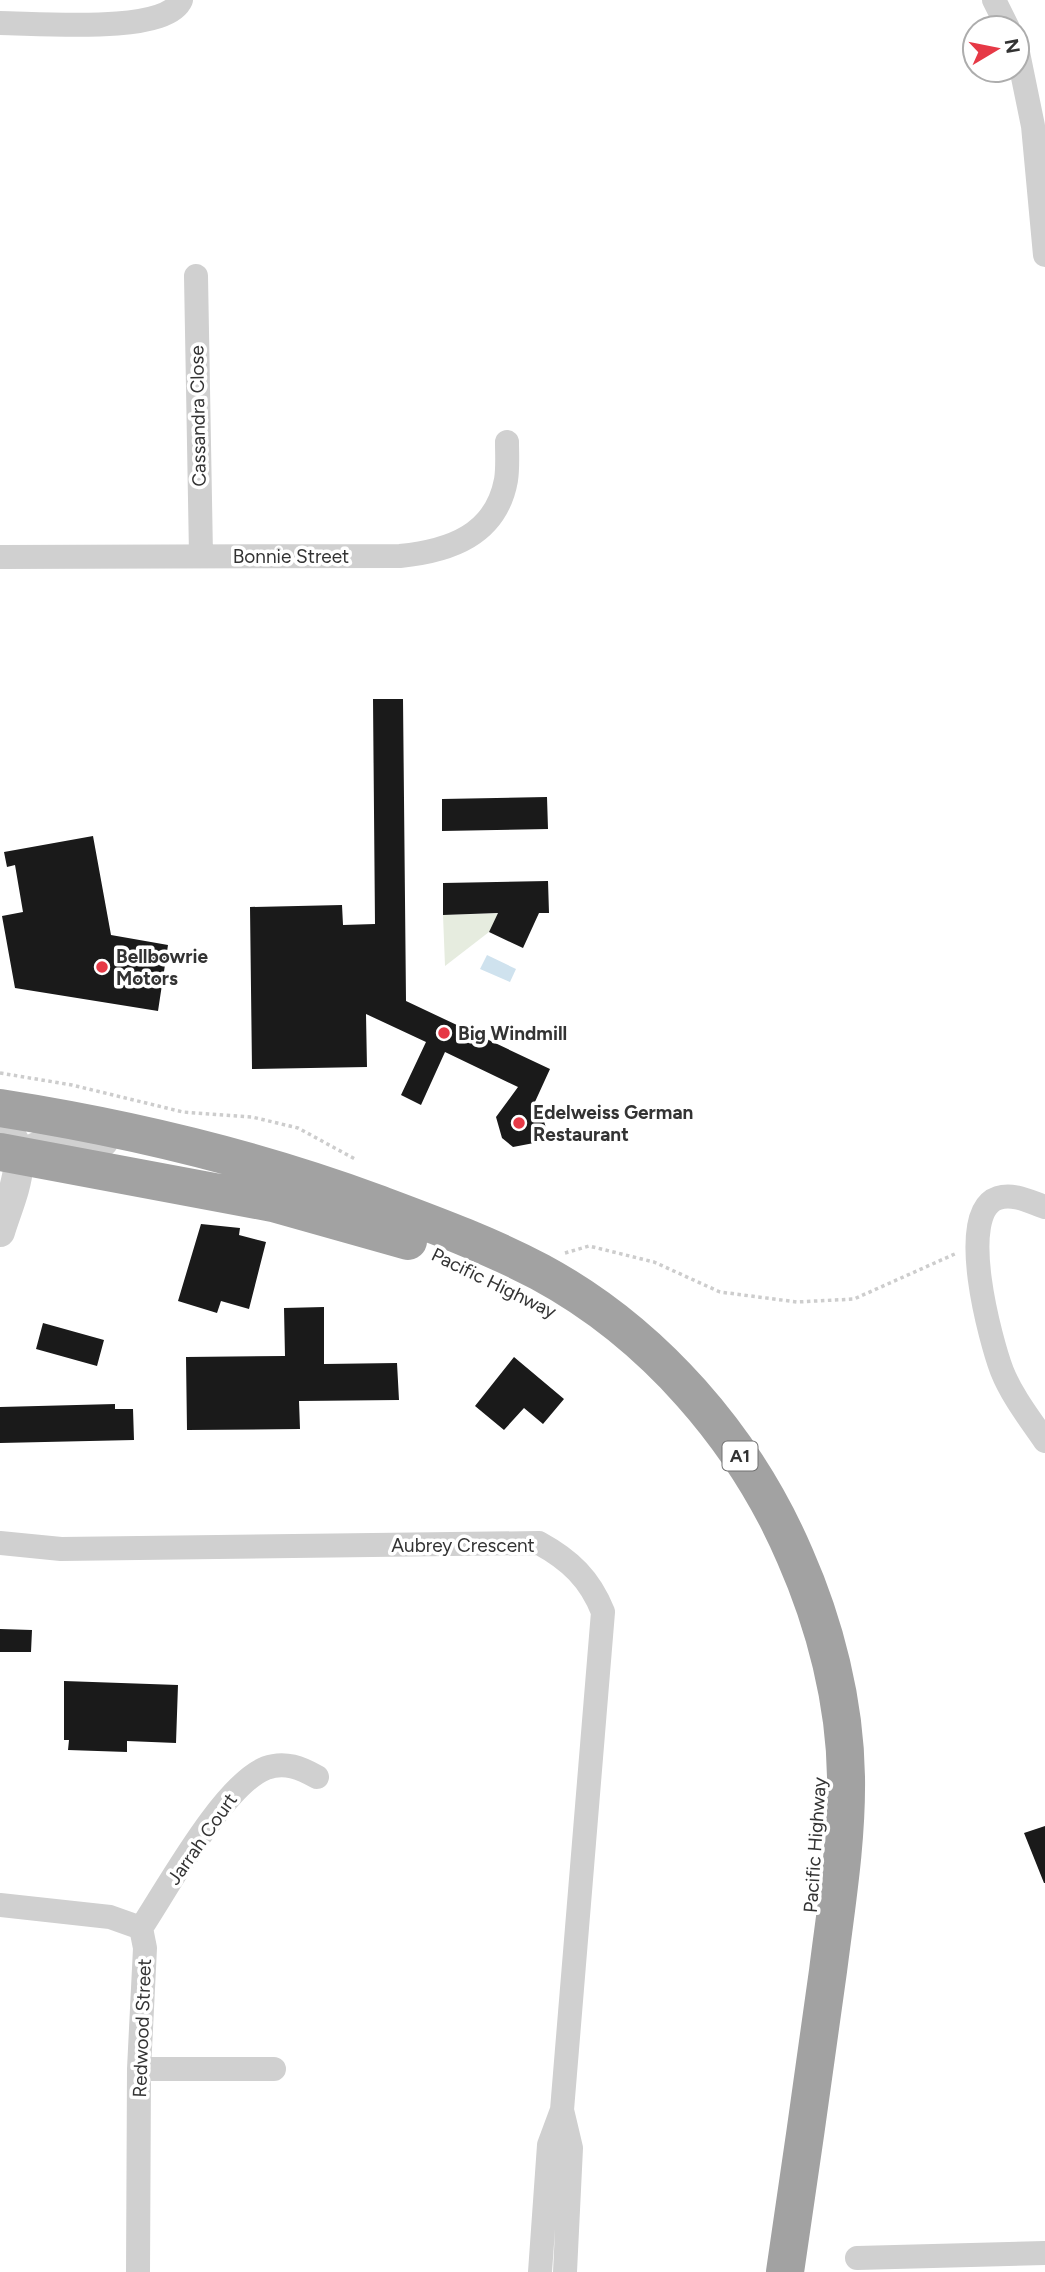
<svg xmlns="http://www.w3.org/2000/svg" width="1045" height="2272" font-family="Figtree,sans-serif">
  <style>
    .green { fill: #e6ecdf }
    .water { fill: #cfe2ee }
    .building { fill: #1a1a1a }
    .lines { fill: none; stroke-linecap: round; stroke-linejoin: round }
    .path { stroke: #cdcdcd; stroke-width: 3.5; stroke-dasharray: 3.5 3.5; stroke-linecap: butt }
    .minor { stroke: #d0d0d0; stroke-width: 24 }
    .tertiary { stroke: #d0d0d0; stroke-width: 30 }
    .trunk { stroke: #a2a2a2; stroke-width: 38 }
    .poi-dot { fill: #e63946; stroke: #fff; stroke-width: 2.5 }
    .labels { text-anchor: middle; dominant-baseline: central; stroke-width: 7; stroke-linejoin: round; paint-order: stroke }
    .shield { fill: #fff; stroke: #707070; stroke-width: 2 }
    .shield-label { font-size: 18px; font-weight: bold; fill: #333 }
    .street-label { font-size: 19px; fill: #333; stroke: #fff }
    .poi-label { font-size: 19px; font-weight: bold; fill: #333; stroke: #fff; text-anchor: start }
  </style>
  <rect width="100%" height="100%" fill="#fff"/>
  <path class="green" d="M509,913L496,918L489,932L445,966L443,915Z"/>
  <path class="water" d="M487,955L516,969L510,982L480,969Z"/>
  <path class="building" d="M373,699H403L406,1001L550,1069L534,1104L540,1108L546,1128L534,1143L513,1147L502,1138L496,1117L518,1087L445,1052L421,1105L401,1095L426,1042L366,1014L367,1067L252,1069L250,907L342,905L343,925L375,924Z
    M547,797L548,829L442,831V799Z
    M93,836L111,935L168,945L158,1011L15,988L2,916L23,912L15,865L7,867L4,852Z
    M548,881L549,913H539L523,948L489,932L498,913L443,915V883Z
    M201,1224L240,1228L239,1235L266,1242L249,1309L221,1301L217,1313L178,1301Z
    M324,1307V1364L397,1363L399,1400L299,1401L300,1429L187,1430L186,1357L285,1356L284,1308Z
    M43,1323L104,1340L97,1366L36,1349Z
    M514,1357L564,1399L543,1424L524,1408L504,1430L475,1406Z
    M115,1404V1409H133L134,1440L0,1443V1407Z
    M0,1629L32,1630L31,1652H0Z
    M64,1681L178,1685L176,1743L127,1741V1752L68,1750L69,1740H64Z
    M1045,1826V1883H1044L1024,1833Z"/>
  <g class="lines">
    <path class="path" d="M0,1073L72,1085L183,1112L252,1117L298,1128L355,1159
      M565,1253L589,1246L654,1262L720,1292L797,1302L854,1299L957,1253"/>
    <path class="minor" d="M994,0L1008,28
      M0,23C36,23 166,35 181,0
      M1017,48L1033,126L1045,255
      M196,276L201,555
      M0,557L400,556C450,551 496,535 506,480C508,468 507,454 507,442
      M1045,1207C1030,1202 1014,1193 998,1198C955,1212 991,1342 1002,1371C1012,1396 1030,1419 1045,1441
      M0,1543L61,1549L539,1543C570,1560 590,1579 603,1612L562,2110L571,2148L565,2272
      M0,1905L110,1917L141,1928
      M141,1928C167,1889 224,1784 266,1768C285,1761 301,1768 317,1777
      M139,2069H274
      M857,2258L1045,2253
      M138,2272L139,2069L145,1948L141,1928
      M540,2272L549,2145L562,2110"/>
    <path class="tertiary" d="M0,1125C36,1150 10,1198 0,1232
      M20,1155L53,1139L103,1142"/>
    <path class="trunk" d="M0,1108C128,1128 254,1158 376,1203C432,1224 487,1244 540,1272C653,1333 745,1439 795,1556C825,1624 845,1702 846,1777C847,1842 836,1907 828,1971C814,2071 800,2172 785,2272
      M0,1152L273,1203L408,1241"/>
  </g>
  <g class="poi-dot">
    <circle cx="102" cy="967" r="7"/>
    <circle cx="444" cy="1033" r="7"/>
    <circle cx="519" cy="1123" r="7"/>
  </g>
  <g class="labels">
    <rect class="shield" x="722.5" y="1441.5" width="35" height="29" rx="5"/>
    <g class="shield-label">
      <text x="740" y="1456">A1</text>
    </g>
    <g class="street-label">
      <text transform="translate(198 416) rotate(-91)">Cassandra Close</text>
      <text x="291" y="556">Bonnie Street</text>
      <text transform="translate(494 1283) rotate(26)">Pacific Highway</text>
      <text x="463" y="1545">Aubrey Crescent</text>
      <text transform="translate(202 1839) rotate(-55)">Jarrah Court</text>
      <text transform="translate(815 1845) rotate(-86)">Pacific Highway</text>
      <text transform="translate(142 2028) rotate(-88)">Redwood Street</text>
    </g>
    <g class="poi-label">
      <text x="116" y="956">Bellbowrie<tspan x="116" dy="22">Motors</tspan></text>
      <text x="458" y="1033">Big Windmill</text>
      <text x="533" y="1112">Edelweiss German<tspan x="533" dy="22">Restaurant</tspan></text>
    </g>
  </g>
  <g transform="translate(996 49) rotate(80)"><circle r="33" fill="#ffffff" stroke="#adadad" stroke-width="2"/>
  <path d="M0-5L12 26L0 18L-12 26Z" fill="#e63946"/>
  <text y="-10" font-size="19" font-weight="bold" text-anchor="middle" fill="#333333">N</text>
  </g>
</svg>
